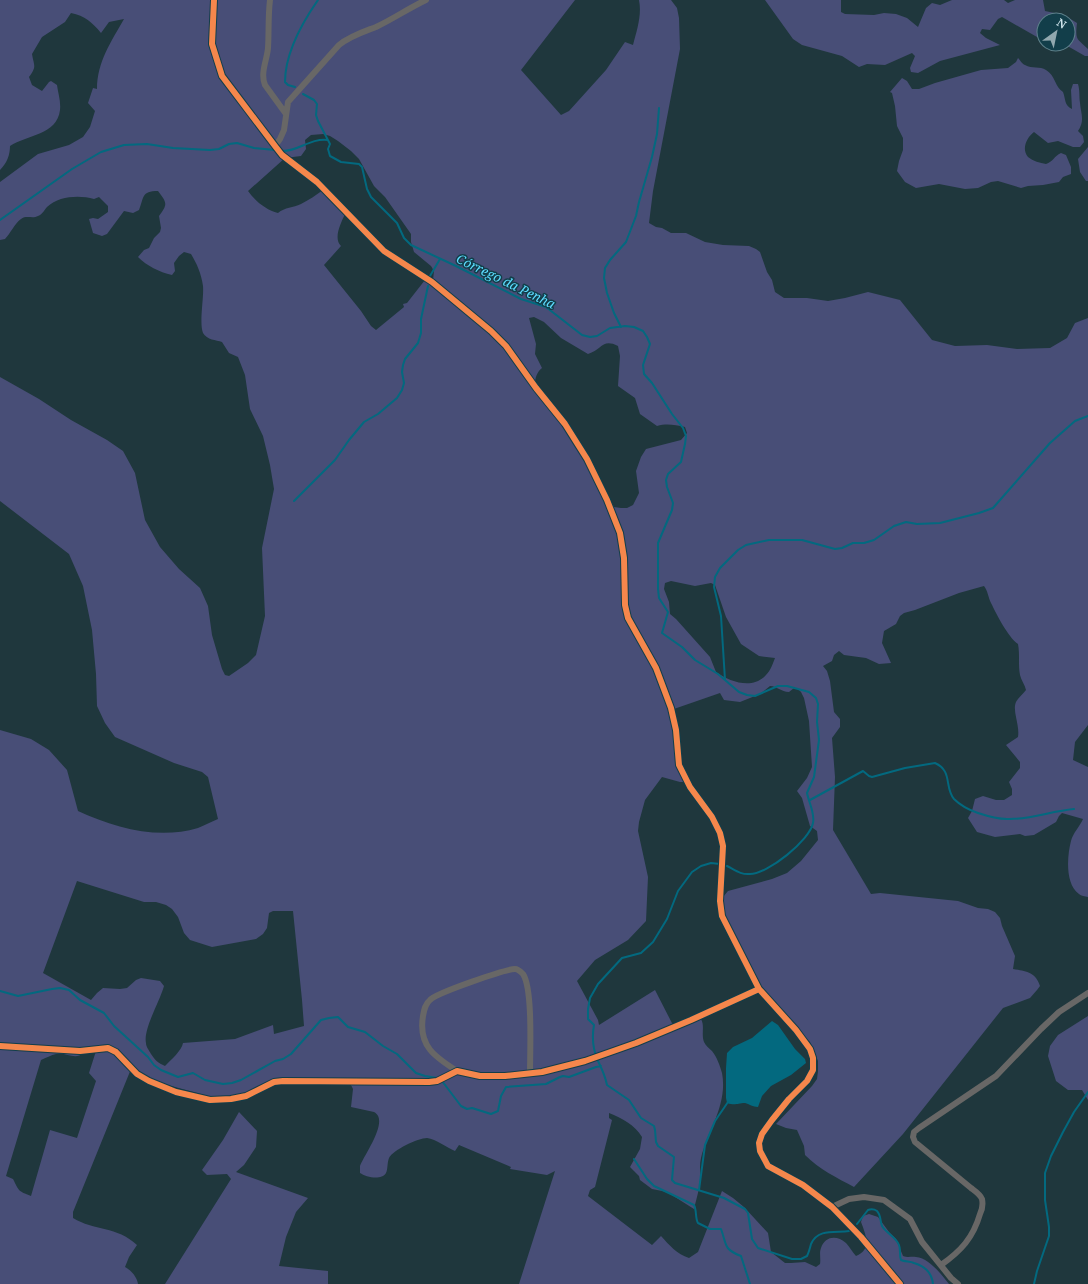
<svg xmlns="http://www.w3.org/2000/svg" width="1088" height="1284" font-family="'Noto Serif',serif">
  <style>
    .green { fill: #484e77; fill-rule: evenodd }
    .water { fill: #03697f }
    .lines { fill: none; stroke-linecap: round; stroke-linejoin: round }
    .stream { stroke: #03697f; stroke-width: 2 }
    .street { stroke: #686766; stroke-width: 6 }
    .cycleway-casing { stroke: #123e4a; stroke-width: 8 }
    .cycleway { stroke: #f5874c; stroke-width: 6 }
    .labels { text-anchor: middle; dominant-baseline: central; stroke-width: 3; stroke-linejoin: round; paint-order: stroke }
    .water-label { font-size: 13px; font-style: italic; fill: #5ddcff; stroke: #123e4a }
  </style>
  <rect width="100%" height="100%" fill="#1f373d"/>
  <path class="green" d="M0,0H575L521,70L561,115L569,111L606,70L625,42L633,45C637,30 642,15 639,0H671L677,8L679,18L680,49L653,191L649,223L656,227L662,228L671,233H686L705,242L723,245L749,246L756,249L760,252L767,272L772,280L775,292L784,298H807L828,301L845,298L868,292L900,300L932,340L955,346L987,345L1017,349L1050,348L1067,338L1075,323L1088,318V725L1075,742L1073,760L1088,767V897C1085,896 1081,896 1079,894C1065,884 1067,856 1071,841C1073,833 1080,826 1083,819L1062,813L1059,816L1056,822L1034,835L1025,836L1020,834L995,837L977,832L968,818L972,811L975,799L983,796L996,800H1004L1012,795V789L1009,782L1020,768V762L1006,745L1018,737C1020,725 1012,711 1016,702C1018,698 1023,694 1026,690C1025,685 1021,680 1020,675C1018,665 1020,655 1018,644C1008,637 997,615 991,603C988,597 988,591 984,586L959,593L915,610L904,613L900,616L896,624L884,631L882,643L891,663L879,664L866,658L844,655L839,651L834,655L832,661L823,666L827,671L830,681L834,712L840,719V727L832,738L835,777L833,830L871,894L880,893L958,901L978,908L988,909L995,912L1000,918L1002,926L1015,956L1013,969C1025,971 1036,972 1040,986L1037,990L1030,998L1003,1008L903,1134L854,1187C837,1178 819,1169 805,1155L804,1146L797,1130L786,1128L776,1124L812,1086L817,1079L818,1071V1061L815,1053L810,1042L780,1012L754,978L723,911V897L728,891L772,879L787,873L801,861L818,840L817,831L810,826L802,798L797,791L807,778L812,767L809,721L804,698L801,692L797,688H794L789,692C781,692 777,686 770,686L760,694L740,702L724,700L720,693L671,710L674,738L687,782H680L662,777L645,800L639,822L638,831L648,877L646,921L628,940L595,960L577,981L598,1020L599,1025L655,990L675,1029L701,1019C705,1026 701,1034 704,1042C706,1046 709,1048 712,1051C717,1057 720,1066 722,1073C728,1104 708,1130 701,1158C699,1166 701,1174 700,1182C699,1191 696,1200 694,1209L667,1192L652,1189L640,1180L639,1176L630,1167L640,1149L642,1137C635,1125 622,1118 609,1113V1118L612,1120L595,1187L590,1190L588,1196L652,1245L661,1236C669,1245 677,1254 689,1258L698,1252L722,1191L733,1198L744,1207L768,1233L771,1252L785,1263H791L805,1262L816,1267L820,1264C821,1259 819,1253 821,1248C825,1236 837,1235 846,1243C850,1247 852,1252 856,1256C872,1250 866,1235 861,1222L863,1216L869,1214L878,1217L889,1232L896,1239L903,1256C909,1258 911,1256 916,1257C929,1258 942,1275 949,1284H519L555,1171L547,1175L510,1169L511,1167L459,1145L455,1151C447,1148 436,1139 427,1138C418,1138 393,1150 389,1158C387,1163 388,1169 386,1173C381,1181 366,1177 360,1173V1166C364,1155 390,1120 374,1112L351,1107L353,1089L351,1085L278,1084L243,1095L212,1097L149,1080L131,1069L73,1212V1218C94,1231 117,1226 137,1245L129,1257L125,1267C131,1270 137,1277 138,1284H0V730L31,739L49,750L67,770L78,811C115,828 158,840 198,828C205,825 211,822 218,819L208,777L202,772L174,763L115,737L105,723L97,706L96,674L92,630L83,586L69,554L0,501V377L39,399L71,420L107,440L123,451L135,473L145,520L160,547L179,569L200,588L208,606L212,635L222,669L225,675L229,676L248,663L256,655L265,616L262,548L274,489L270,465L263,436L250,409L245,375L238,357L229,353L222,342C216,340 207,340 203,333C199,323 204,298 203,286C201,273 197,264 191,254L184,252L179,256L174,263L175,271L172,275C159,272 147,266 138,257L144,250L149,248L154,238L160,232L161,228L159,216C168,204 167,203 158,191C141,191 144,198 139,210L133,213L124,211L107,234L102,236L93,233L89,219L93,218L98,219L108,212V206L99,197L94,199C79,195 59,196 47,207C44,210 43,214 38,216C33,219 26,215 21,219C14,224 11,233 5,239L0,240V182L38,154L69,145L83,137L90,127L95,111L88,103L93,88L97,89C97,62 111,42 124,19L109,22L101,33C92,22 85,16 71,13L65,22L42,37L32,54C34,66 37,66 29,77L32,85L42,91L49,82L51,81L57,85C58,93 61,101 60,110C57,135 27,135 10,146C10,155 7,163 0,170ZM323,134L330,136L338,141L351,151L359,159L374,186L385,197L411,234V242L414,252L431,266L434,271L433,280H425L407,303L403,304L404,307L376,330L371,326L361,311L324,265L341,246C333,238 341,223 345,214L323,190C316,195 309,200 301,204C293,208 285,207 278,213C266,210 255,201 248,191L285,158L301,156L306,149L305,140L311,135ZM534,317L544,322L561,338L588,354C602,350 602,338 618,346L620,356L618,386L635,398L640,414L657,426C667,423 675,425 685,427L687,433L681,440L646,449L641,457L636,471L639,493L633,505L627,508H621L614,507L577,437L535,384C535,378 537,372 542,368L535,354L536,344L529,318ZM671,581L695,586L711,583L715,585L726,617L741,644L759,656L775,658C773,663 771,670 766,675C753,690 730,682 716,672L710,657L676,619L670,614L669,602L664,589L665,583ZM77,881L144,902H156L166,905L172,909L178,917L184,933L190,940L212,947L256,939L263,934L267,928L269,913L273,911H293L302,1000L304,1026L274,1034L273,1025L235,1039L183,1043C182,1050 171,1060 165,1066C158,1063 155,1060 151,1054C149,1050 146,1047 146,1043C143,1029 160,1001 164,986L160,981L141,978L136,980L127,988L120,989L103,988L97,993L91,1000L43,973ZM96,1051L89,1073L96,1081L77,1138L50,1130L31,1196C18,1191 19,1191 13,1179L6,1176L41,1060C46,1058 51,1055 56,1054C65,1051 75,1061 83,1053Z
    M765,0H841V12L845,14L874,15L884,13L896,14L907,18L918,27L926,8L932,3L940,5L952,0H1004L1008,3L1015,0H1043L1045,11L1064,15L1077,23C1075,41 1077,38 1088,49V56H1085L1064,44H1068V20H1044V41L1002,17L998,19L990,30L982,29L980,33L986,38L1000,45L940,61L918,73L911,72L910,68L915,56L912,53L885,65L867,64L859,67L842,56L802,45L793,39Z
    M1018,58C1020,60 1022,64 1025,65C1032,69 1040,66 1046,70C1055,75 1055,87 1063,92C1066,100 1064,105 1072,109L1071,90L1073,84H1078C1080,91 1079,96 1080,103C1081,114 1085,121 1078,131L1083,136L1084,142L1080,147H1073L1058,141L1048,143L1034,132C1027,137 1021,149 1028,157C1033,161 1040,163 1046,164C1053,162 1054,156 1061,153L1066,155L1071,167V174L1063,177L1059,182L1043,185L1028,186L1021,188L998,181L991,182L978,188L965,189L939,184L916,188L905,182L897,171L899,161L903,150V138L897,126L895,106L892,93L890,92L902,78L907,81L912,89H919L935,83L981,70L1008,68L1016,62Z
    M1088,147V181H1086L1080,172L1078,159Z
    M1088,1016V1100L1082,1090H1068L1056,1081L1048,1056L1050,1046L1058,1035Z
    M239,1112L257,1131L256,1147L244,1165L236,1172L308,1198L296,1212L286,1237L279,1266L328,1271V1284H165L231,1179L227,1174L207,1175L202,1170L223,1140Z"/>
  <path class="water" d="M772,1021L778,1025L795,1049L805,1059L806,1063L791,1075L771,1086L762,1096L758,1107C753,1107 749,1104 745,1103C737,1103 736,1106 727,1103L726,1098V1068L727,1053L733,1047L752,1038Z"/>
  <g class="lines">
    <path class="stream" d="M295,87L288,85L285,82C285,53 302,23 318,0
      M303,94L314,100L317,104L316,115L318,121L330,144L328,149L330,156L341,162L359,164L362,167L367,189L371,197L397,223L404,238L411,245L456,266L521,299L546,307L582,335L590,337L597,336L610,328L625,326L634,327L643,331L647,337L650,344L643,365L644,374L652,383L672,414L683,428L686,436L685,444L681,462L668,474L666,480L667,487L673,503L672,510L658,543V589L659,598L668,612L662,633L682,647L695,660L718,674L739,692L747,695L755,696L778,686H787L809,692L816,698L818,704L817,722L819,740L814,777L807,793C809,803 815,813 813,823C810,840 768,874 750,874C741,875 735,870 727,866
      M283,151C299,151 310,138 328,140
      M0,220L72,169L101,152L124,145L147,144L173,148L210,150L219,149L229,144L237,143L254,148L275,150
      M430,276L440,259
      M621,327L614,313L607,293L604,278L605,268L610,260L626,242L636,216L639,202L652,157L657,134L659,108
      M294,501L335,460L349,440L364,422L378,414L397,398L402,390L404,383L402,372L403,365L405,359L418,343L421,333V319L428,286
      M725,680L721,616L714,587L715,577L720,568L738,550L746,545L769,540H802L835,549L842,548L853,543H864L874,540L894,526L906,522L917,524L940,523L979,513L993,508L1050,443L1075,421L1088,416
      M810,800L863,771L869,776L872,777L905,768L935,763C953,771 944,787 954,799C960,805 969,810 978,813C987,816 998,819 1007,819C1029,820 1051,811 1074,809
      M720,864L711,863L701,866L692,872L678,891L667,919L653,942L641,953L622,958L598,984L590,998L588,1009V1019L594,1025C592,1036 593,1050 598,1061C602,1069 605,1075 607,1085L629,1100L641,1118L654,1126L655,1130L656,1142L658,1146L674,1157L672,1180L675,1183L724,1198L745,1209L748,1213L752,1239L758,1248L792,1259H801L807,1256C809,1252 810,1248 811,1244C818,1228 836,1233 849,1231
      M0,991L18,996L52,989L60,988L69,990L80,1000L104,1013L114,1026L148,1057L154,1065L161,1070L178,1077L193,1073L205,1080L223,1084L232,1083L241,1080L275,1061L283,1059L291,1054L321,1020L329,1018L338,1017L348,1027L365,1032L383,1046L397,1054L416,1073L425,1076L437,1078
      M442,1081L461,1106L467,1109L472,1108L491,1114L498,1111L501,1096L506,1087L546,1084L560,1077L563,1076L569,1077L596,1067L601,1066
      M634,1159L647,1179L654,1186L694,1205C697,1211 695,1218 698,1223L710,1229H721C727,1245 723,1249 741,1256L750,1284
      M699,1190L705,1145L715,1121L728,1102
      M857,1224L868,1210C871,1209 874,1209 877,1211C881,1215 880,1221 882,1226C886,1233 896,1237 899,1245C901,1250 899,1255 901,1260C905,1262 910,1261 914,1263C924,1266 932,1273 933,1284
      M1034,1284L1037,1271L1049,1236V1227L1045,1200V1173L1051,1156L1063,1132L1074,1112L1088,1092"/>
    <path class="street" d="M214,0L212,44L222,76L275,146L282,155L317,182L384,251L432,282L491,331L506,346L536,388L565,424L587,459L607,500L620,533L624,558L625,605L628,618L656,668L671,708L676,730L679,765L690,787L712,817L720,833L723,846L720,901L722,916L759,989L796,1030L810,1049L813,1058V1070L807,1081L789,1099L772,1120L762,1134L759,1143L760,1151L768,1166L803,1185L832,1207L861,1237L900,1284
      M270,0C268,16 269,32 268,48C267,60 260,73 265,85L286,114
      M275,146L280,139L284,130L288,102L339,45C350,36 363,32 376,27C393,19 409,8 426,0
      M0,1046L80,1051L108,1048L116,1052L137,1074L149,1081L176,1092L210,1100L231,1099L246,1096L274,1082L283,1081L429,1082L437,1081L457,1071L480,1076H505L542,1072L585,1061L636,1043L691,1020L759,989
      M457,1071C435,1057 418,1046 423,1016C424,1010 425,1004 430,1000C436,993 506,969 515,969C518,969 521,972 523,974C533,989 530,1052 530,1073
      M832,1207L849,1199L864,1197L884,1200L910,1219L922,1242L951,1278L958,1284
      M941,1265C961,1251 973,1238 980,1214C982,1210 983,1204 982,1199C980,1194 975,1191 971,1188L915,1142L913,1137L914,1132L919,1128L996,1076L1041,1029L1059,1012L1088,993"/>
    <g class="cycleway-casing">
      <path id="cycleway" d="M214,0L212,44L222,76L275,146L282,155L317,182L384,251L432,282L491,331L506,346L536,388L565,424L587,459L607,500L620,533L624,558L625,605L628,618L656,668L671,708L676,730L679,765L690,787L712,817L720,833L723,846L720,901L722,916L759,989L796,1030L810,1049L813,1058V1070L807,1081L789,1099L772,1120L762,1134L759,1143L760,1151L768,1166L803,1185L832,1207L861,1237L900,1284
        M0,1046L80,1051L108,1048L116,1052L137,1074L149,1081L176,1092L210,1100L231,1099L246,1096L274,1082L283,1081L429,1082L437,1081L457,1071L480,1076H505L542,1072L585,1061L636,1043L691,1020L759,989"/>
    </g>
    <use href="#cycleway" class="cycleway"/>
  </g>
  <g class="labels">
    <g class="water-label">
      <text transform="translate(506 281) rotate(26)">Córrego da Penha</text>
    </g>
  </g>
  <g transform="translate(1056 32) rotate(33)"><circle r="19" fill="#123e4a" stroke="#5e818b"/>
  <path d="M0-3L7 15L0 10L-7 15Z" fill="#91a8af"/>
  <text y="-6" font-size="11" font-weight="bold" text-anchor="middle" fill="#cfe5ec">N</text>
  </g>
</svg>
